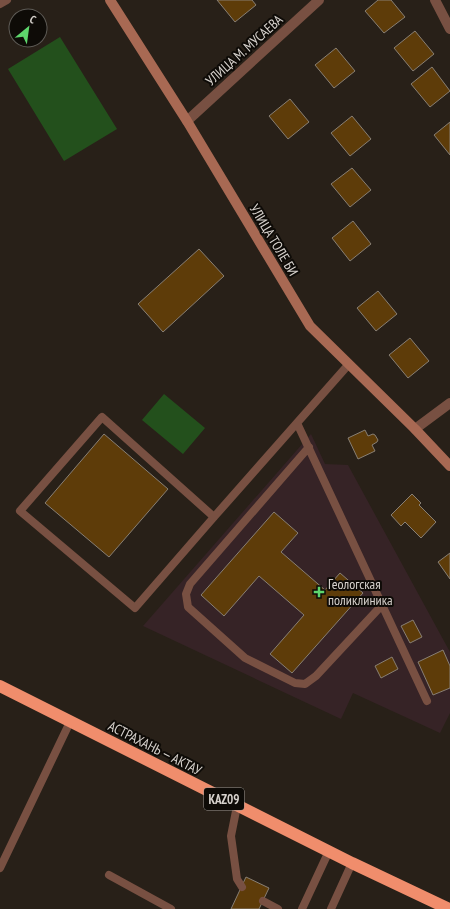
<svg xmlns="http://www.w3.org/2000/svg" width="450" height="909" font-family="'PT Sans Narrow',sans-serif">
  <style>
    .medical { fill: #362326 }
    .green { fill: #23501c }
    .building { fill: #5e3c09; stroke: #887f74 }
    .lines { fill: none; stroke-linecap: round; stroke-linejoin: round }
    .lane { stroke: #785042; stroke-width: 8 }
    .street { stroke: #785042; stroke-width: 10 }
    .secondary { stroke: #a86953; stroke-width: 10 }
    .highway { stroke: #f08d6c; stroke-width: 12 }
    .poi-dot { fill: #5ed56c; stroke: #0e0b07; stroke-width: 1.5 }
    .labels { text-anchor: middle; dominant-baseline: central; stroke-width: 4; stroke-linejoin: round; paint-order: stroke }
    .shield { fill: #0e0b07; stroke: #9b9692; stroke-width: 1 }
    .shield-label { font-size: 13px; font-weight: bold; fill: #d7d2cd }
    .street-label { font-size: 14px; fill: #d7d2cd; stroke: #0e0b07 }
    .poi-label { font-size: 14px; fill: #d7d2cd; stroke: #0e0b07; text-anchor: start }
  </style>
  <rect width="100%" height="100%" fill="#282018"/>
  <path class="medical" d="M311,434L325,464L348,465L450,652V713L440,733L353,693L341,719L143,626Z"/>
  <path class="green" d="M60,37L117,129L64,161L8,69Z
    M164,394L205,428L183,454L142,420Z"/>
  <path class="building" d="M217,0H252L256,5L235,22Z
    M378,0H391L405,17L384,33L365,11Z
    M415,31L434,54L413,71L394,48Z
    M336,48L355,71L334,88L315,65Z
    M432,67L450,91L430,107L411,84Z
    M290,99L309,122L288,139L269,116Z
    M352,116L371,139L350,156L331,133Z
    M450,122V155L434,135Z
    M352,168L371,190L350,207L331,184Z
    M353,221L371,244L350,261L332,238Z
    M199,249L224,276L163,332L138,304Z
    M378,291L397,314L376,331L357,308Z
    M410,338L429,361L408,378L389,355Z
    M365,430L368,436L373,434L375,435L378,440L377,442L372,445L375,451L358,459L348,438Z
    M104,434L168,489L109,557L45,503Z
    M412,494L421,503L419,505L436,522L421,538L405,522L401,526L391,515Z
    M274,512L298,533L281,552L325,590L340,573L363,593L292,673L270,654L304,615L259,576L224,616L201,595Z
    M450,553V579L438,562Z
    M413,620L422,637L410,643L401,626Z
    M443,650L450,666V688L433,695L418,662Z
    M392,657L398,669L381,678L375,666Z
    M246,877L269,888L259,909H231Z"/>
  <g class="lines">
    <path class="lane" d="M0,4L7,0
      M297,423L427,701
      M309,447L190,584L186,594L188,607L245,658L295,683L305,684L316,676L383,604
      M214,517L102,417L20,511L135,608L214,517L349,364
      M237,806L231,836L237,879L242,887
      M0,868L70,722
      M109,875L171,909
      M263,901L278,909
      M302,909L329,851
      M331,909L352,863"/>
    <path class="street" d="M435,0L450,29
      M187,121L319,0
      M415,429L450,403"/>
    <path class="secondary" d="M110,0L187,121L310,326L415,429L450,466"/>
    <path class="highway" d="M0,686L352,863L449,909"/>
  </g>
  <path class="poi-dot" d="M317 586h4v4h4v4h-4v4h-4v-4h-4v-4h4z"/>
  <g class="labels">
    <rect class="shield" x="204" y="788" width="40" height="22" rx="3"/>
    <g class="shield-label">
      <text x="224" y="799">KAZ09</text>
    </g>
    <g class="street-label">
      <text transform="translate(244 50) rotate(-42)">УЛИЦА М. МУСАЕВА</text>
      <text transform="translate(274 240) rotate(59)">УЛИЦА ТОЛЕ БИ</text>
      <text transform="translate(155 748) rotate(27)">АСТРАХАНЬ — АКТАУ</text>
    </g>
    <g class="poi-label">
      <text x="328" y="584">Геологская<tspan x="328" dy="16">поликлиника</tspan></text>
    </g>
  </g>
  <g transform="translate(28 28) rotate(29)"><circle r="19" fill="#0e0b07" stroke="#5e5b56"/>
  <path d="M0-3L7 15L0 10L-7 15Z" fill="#5ed56c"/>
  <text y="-6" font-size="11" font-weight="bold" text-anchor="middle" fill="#d7d2cd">С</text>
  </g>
</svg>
